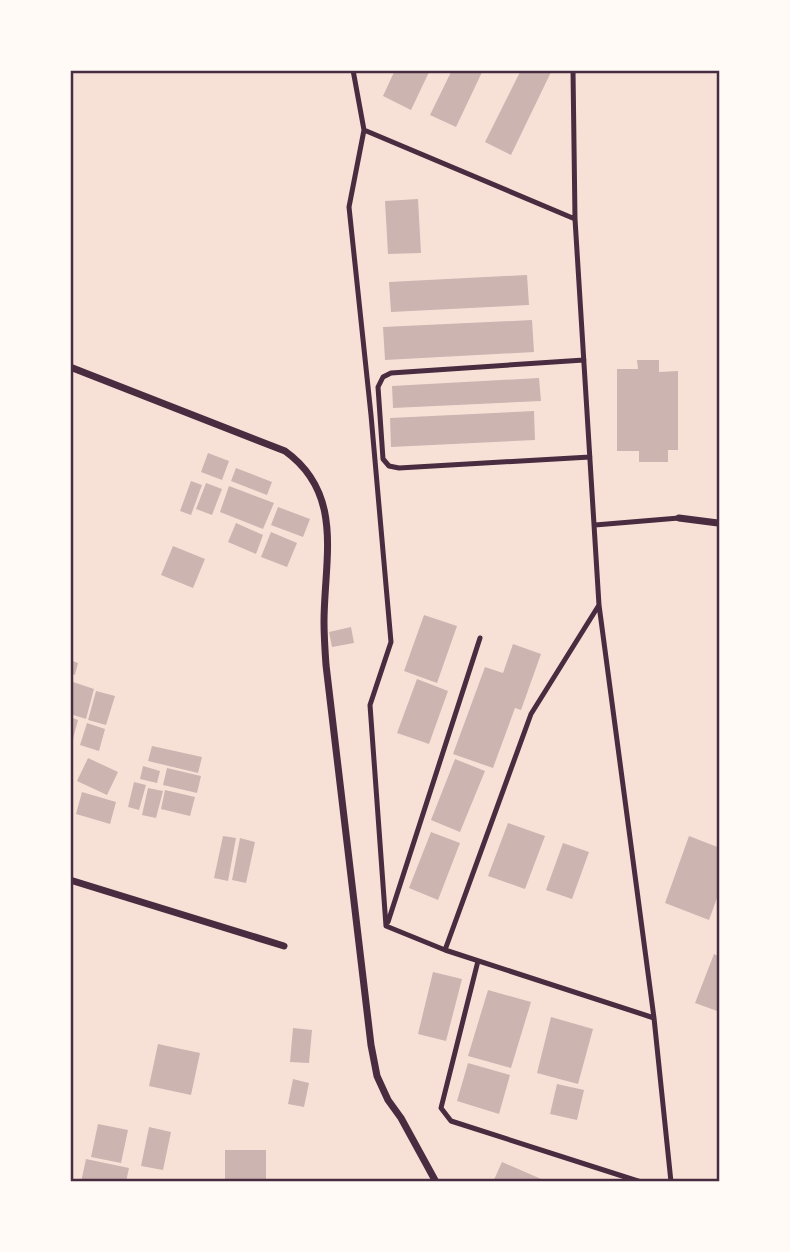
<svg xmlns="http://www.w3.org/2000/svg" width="790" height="1252" font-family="'PT Sans Narrow',sans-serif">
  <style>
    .building { fill: #ccb4b1 }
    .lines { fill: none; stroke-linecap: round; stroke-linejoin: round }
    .service { stroke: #4a2c40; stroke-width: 5 }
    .minor { stroke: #4a2c40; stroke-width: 7 }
    .neatline { fill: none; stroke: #4a2c40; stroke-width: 2.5 }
  </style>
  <rect width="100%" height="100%" fill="#f7e1d7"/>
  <path class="building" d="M395,70H430L411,110L383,96Z
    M452,70H483L456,127L430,115Z
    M521,70H552L511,155L485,142Z
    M418,199L421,253L388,254L385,201Z
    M527,275L529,305L391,312L389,282Z
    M532,320L534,352L385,360L383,327Z
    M637,360H659V372L678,371V450H668V462H639V451H617V369H638Z
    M539,378L541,401L393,408L392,386Z
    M534,411L535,440L391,447L390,418Z
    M208,453L229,461L222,480L201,472Z
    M236,468L272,482L267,495L231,481Z
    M191,481L202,485L191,515L180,511Z
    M206,483L222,489L212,515L196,509Z
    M229,486L274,503L263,529L220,512Z
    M278,507L310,519L303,537L271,525Z
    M236,523L263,535L256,554L228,542Z
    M271,532L297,543L287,567L261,557Z
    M173,546L205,559L193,588L161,575Z
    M424,615L457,626L437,683L404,671Z
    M351,627L354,643L332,647L329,632Z
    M513,644L541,654L521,710L515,708L493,768L453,754L485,667L503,673Z
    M70,660L78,663L75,675L70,673Z
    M417,679L448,691L429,744L397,733Z
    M70,681L94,689L86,719L70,714Z
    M96,691L115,696L106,725L88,720Z
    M70,717L78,720L73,739L70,738Z
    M87,723L105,729L99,751L80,745Z
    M152,746L202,757L198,773L148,761Z
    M88,758L118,772L107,795L77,781Z
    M455,759L485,771L460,832L431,820Z
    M143,766L160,771L157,783L140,779Z
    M167,768L201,776L197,793L163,785Z
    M134,782L146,785L139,810L128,807Z
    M148,788L163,791L156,818L142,815Z
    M165,790L195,797L190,816L161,809Z
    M82,792L116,802L110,824L76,814Z
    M508,823L545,836L525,889L488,876Z
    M431,832L460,843L438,900L409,888Z
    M223,836L236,838L228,881L214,878Z
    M689,836L720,848V890L709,920L665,903Z
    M240,838L255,842L246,883L232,880Z
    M563,843L589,852L572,899L546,890Z
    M714,954L720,957V1012L695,1003Z
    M433,972L462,979L446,1041L418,1034Z
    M488,990L531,1002L511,1068L468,1056Z
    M551,1017L593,1029L578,1084L537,1073Z
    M293,1028L312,1030L309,1063L290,1062Z
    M158,1044L200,1053L191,1095L149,1086Z
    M468,1063L510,1075L499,1114L457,1101Z
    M293,1079L309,1083L304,1107L288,1104Z
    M557,1084L584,1090L577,1120L550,1114Z
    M98,1124L128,1130L121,1163L91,1157Z
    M149,1127L171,1132L163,1170L141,1166Z
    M225,1150H266V1182H225Z
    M86,1159L129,1168L126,1182H81Z
    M502,1162L548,1182H493Z"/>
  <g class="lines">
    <path class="service" d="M353,70L364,130L575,219
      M573,70L575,219L599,605L654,1018L671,1182
      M364,130L349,207L371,415L391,642L370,705L386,926L445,950
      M584,360L391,373L383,377L378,387L383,459L389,466L399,468L590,457
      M595,525L679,518
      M599,605L531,714L445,950L654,1018
      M388,922L480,638
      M478,961L441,1108L451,1121L641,1182"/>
    <path class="minor" d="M70,367L285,451C345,494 324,560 324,622C324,636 325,651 326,665L371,1045L377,1076L388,1100L401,1118L436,1182
      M679,518L718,523
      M70,880L284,946"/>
  </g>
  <rect width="790" height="1252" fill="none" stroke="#fffaf5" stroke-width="144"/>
  <rect x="72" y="72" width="646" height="1108" class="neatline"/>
</svg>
